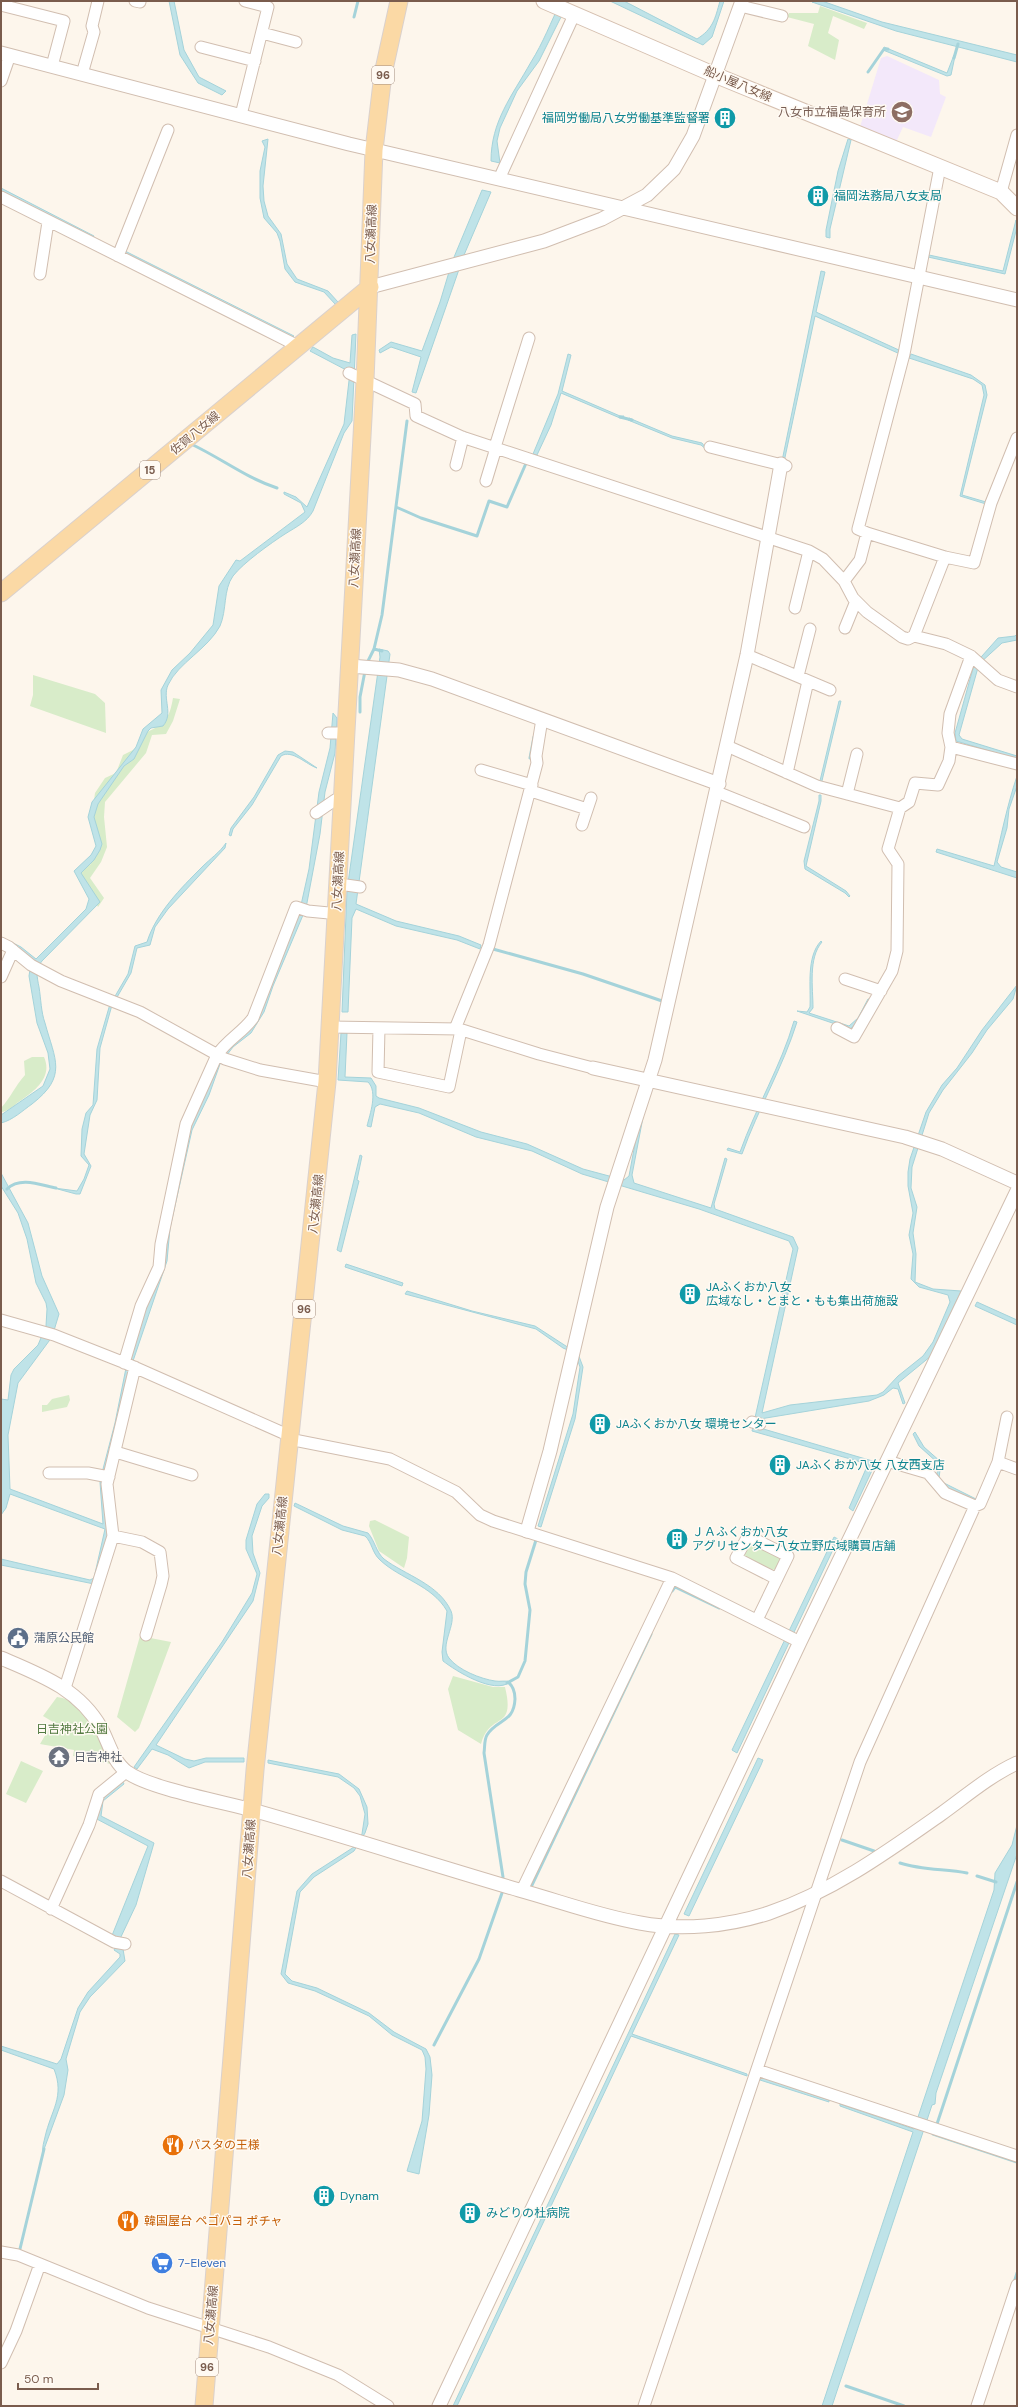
<svg xmlns="http://www.w3.org/2000/svg" width="1018" height="2407" font-family="'DM Sans','Noto Sans JP',sans-serif">
  <style>
    .education { fill: #f3e8fa }
    .green { fill: #d8ecc9 }
    .water { fill: #bfe3e8; stroke: #a5d3da }
    .lines { fill: none; stroke-linecap: round; stroke-linejoin: round }
    .stream { stroke: #a5d3da; stroke-width: 3 }
    .minor-casing { stroke: #d1beb0; stroke-width: 13 }
    .tertiary-casing { stroke: #d1beb0; stroke-width: 15 }
    .secondary-casing { stroke: #d6c0b0; stroke-width: 17 }
    .primary-casing { stroke: #dad1cd; stroke-width: 19 }
    .minor { stroke: #fff; stroke-width: 11 }
    .tertiary { stroke: #fff; stroke-width: 13 }
    .secondary { stroke: #fff; stroke-width: 15 }
    .primary { stroke: #fbd9a5; stroke-width: 17 }
    .labels { text-anchor: middle; dominant-baseline: central; stroke-width: 3; stroke-linejoin: round; paint-order: stroke }
    .shield { fill: #fffaf3; stroke: #a28b7f; stroke-width: 1 }
    .shield-label { font-size: 11px; font-weight: bold; fill: #7a5c4d }
    .street-label { font-size: 12px; fill: #7a5c4d; stroke: #fffaf3 }
    .education-label { font-size: 12px; fill: #785e54; stroke: #fffaf3; text-anchor: end }
    .culture-label { font-size: 12px; fill: #0d838f; stroke: #fffaf3; text-anchor: start }
    .service-label { font-size: 12px; fill: #4e5e75; stroke: #fffaf3; text-anchor: start }
    .park-label { font-size: 12px; fill: #537a41; stroke: #fffaf3 }
    .worship-label { font-size: 12px; fill: #5b616d; stroke: #fffaf3; text-anchor: start }
    .food-label { font-size: 12px; fill: #c56008; stroke: #fffaf3; text-anchor: start }
    .shop-label { font-size: 12px; fill: #366cbe; stroke: #fffaf3; text-anchor: start }
  </style>
  <rect width="100%" height="100%" fill="#fdf6ec"/>
  <path class="education" d="M887,56L939,80L940,94L946,97L931,137L903,127L896,142L860,127L881,58Z"/>
  <path class="green" d="M820,6L867,23L864,29L833,16L828,33L839,40L835,60L808,46L814,24L787,17L789,13H818Z
    M33,675L95,694L105,703L106,733L30,706L33,695Z
    M173,698L180,699L173,721L166,734L152,735L146,753L105,802L104,817L107,847L101,862L90,878L104,898L98,907L79,871L80,867L90,865L100,846L91,823L95,793L105,778L116,773L123,755L135,749L145,733C165,724 169,720 173,698Z
    M32,1057H44C53,1077 35,1091 20,1101C14,1105 8,1112 1,1112V1108C11,1097 15,1086 25,1075L24,1061Z
    M69,1395L70,1400L67,1407L42,1412V1405H47L52,1399Z
    M375,1520L409,1537L407,1558L404,1568L379,1551L369,1526L370,1521Z
    M750,1543L782,1558L777,1569L771,1570L746,1558L744,1554Z
    M140,1636L171,1642L139,1728L135,1732L117,1717Z
    M453,1676L493,1687H505C516,1732 490,1711 481,1744L458,1730L448,1689Z
    M57,1697C87,1700 99,1741 111,1764L73,1756L74,1750L40,1744L53,1722L43,1716Z
    M21,1761L43,1771L26,1803L6,1794Z"/>
  <path class="water" d="M169,1H174L184,50L199,77L226,91L222,95L198,83L180,55Z
    M561,1H569L539,61L517,91L500,128L497,141L500,163L491,161C491,121 512,96 531,62C543,43 551,22 561,1Z
    M610,1H624L697,39C713,29 715,19 720,1H724L712,37L703,45Z
    M822,1L882,22L1017,55V62L896,31L812,2Z
    M884,47L947,73L954,55L955,56L951,75L947,76L883,50Z
    M268,139L263,186L264,201L268,216L281,234L287,264L297,279L328,291L338,302L335,304L324,292L295,282L285,269L280,241L277,233L264,218L260,198V171L265,147L262,141Z
    M848,139L851,140L830,229V238L826,237V230L838,171Z
    M1,188L94,236L92,240L1,194Z
    M482,190L491,192L464,255L416,393L412,392L421,357L391,347L380,353L379,350L391,342L422,351L440,302L452,262Z
    M1016,220L1017,227L1005,274L928,257L929,255L1003,271Z
    M125,251L294,336L290,340L123,255Z
    M821,271L825,272L816,312L901,351L900,354L815,316L784,462L782,461Z
    M356,334L352,421L344,433L313,511C307,522 296,527 285,534C271,543 243,563 233,576C223,590 227,610 220,626C208,649 178,663 168,685C162,699 174,713 163,726L151,728L148,731L134,759L124,766L98,804L94,817L102,844L100,850L94,860L81,873L100,902L42,961C35,969 37,977 39,987C41,999 41,1012 45,1023C55,1060 68,1076 32,1104C22,1111 13,1120 1,1123V1115L43,1086L50,1069L48,1053L37,1023L29,976L31,963L1,940V937L21,947L36,959L86,909L89,899L74,871L91,855L96,846L88,817L92,802L136,747L143,729L162,713L161,690L172,670L190,653L213,625L219,586L236,560L240,561L305,512L301,503L284,494V492L296,497L307,507L344,424L350,372L310,351L313,347L333,358L350,363L352,335Z
    M568,354L571,355L562,391L620,416H624L623,418H620L561,393L551,425L537,455L533,454L558,394Z
    M911,354L971,375L985,385L987,395L962,495L986,502V504L960,496L984,395L982,385L973,379L909,358Z
    M629,418L672,436L702,443L708,451L701,445L672,438L628,420Z
    M1017,634V640L1002,643L979,664L959,735L962,739L1017,756V761L993,752L956,741L955,733L974,665L998,638L1015,636Z
    M379,649L388,651L390,654L356,904L396,921L459,936L481,945L480,949L457,940L396,926L356,909L352,918L348,1012H342L347,890L380,657Z
    M839,701H841L821,785H819Z
    M333,713L337,718L335,753L325,792L320,834L306,908L273,986L264,1012L251,1033L233,1047L220,1064L209,1095L192,1130L170,1228L167,1261L133,1361L108,1470L103,1469L115,1423L128,1358L150,1292L183,1143L217,1060L256,1019L301,905L309,869L319,792L330,748Z
    M285,751L293,752L317,768C307,765 292,749 281,756L252,805L233,829L231,836L229,835L231,828L254,797L278,755Z
    M1017,776V786L1009,809L1007,828L997,862L1001,867L1017,872V878L936,852L937,849L994,866C1001,836 1007,806 1017,776Z
    M819,795H821V801L806,866L846,891L850,896L849,897L845,893L805,869L804,861L819,801Z
    M226,843L225,848L168,909L155,927L150,945L137,948L131,973L116,999L114,998L128,974L135,946L147,942C156,913 181,888 202,867C210,859 220,852 226,843Z
    M821,941L822,942C808,958 813,988 813,1008L809,1013L849,1026L858,1018L868,999H870L856,1024L850,1029L797,1011L807,1012L810,1007C811,987 806,957 821,941Z
    M1017,985L1013,999L987,1030L972,1053L943,1090L929,1113L912,1167L911,1188L917,1207L913,1233L916,1254L915,1282L933,1289L961,1291L931,1356L898,1383L905,1403L903,1404L898,1389L893,1388L884,1395L869,1401L760,1419V1428L876,1462L853,1511L849,1508L868,1464L752,1431L793,1249L789,1241L699,1209L582,1174L532,1151L476,1137L419,1113L380,1104L375,1107L371,1127L367,1126C370,1114 378,1092 368,1082L338,1080L341,1033H347L345,1077L371,1078L376,1086V1096L379,1098L419,1108L481,1132L527,1144L583,1169L624,1180L629,1176L637,1133L644,1112L632,1175L634,1183L711,1208L725,1158L727,1159L714,1204L715,1209L793,1237L798,1248L762,1413L790,1405L877,1395L883,1392L898,1376L923,1356L933,1342L950,1302L948,1295L919,1287L911,1279L913,1254L909,1235L913,1213L908,1186V1172L910,1159L926,1112L942,1085L957,1068L982,1030Z
    M110,1004L112,1005L100,1048L97,1100L90,1115L84,1154L91,1166L80,1194H76L54,1188L77,1191L84,1179L89,1165L81,1156L82,1129L86,1113L93,1105L97,1049Z
    M794,1021L797,1022C783,1067 758,1109 742,1154L727,1150L728,1148L740,1152C756,1107 781,1066 794,1021Z
    M360,1155L362,1156L357,1180L359,1181L341,1252L337,1250Z
    M1,1173L28,1223L42,1276L59,1314L52,1337L18,1383L8,1435L10,1489L103,1524L100,1482H102L110,1528L94,1584L1,1565V1559L90,1580L94,1578L105,1529L10,1494L6,1508L1,1515V1399L8,1400L11,1375L14,1369L38,1345L46,1326L47,1309L46,1303L36,1283L27,1239L18,1213L1,1186Z
    M346,1264L403,1283L402,1286L345,1267Z
    M407,1291L472,1311L535,1326L569,1348L577,1351L583,1367L575,1419L541,1527L538,1526L573,1414L580,1367L575,1353L563,1348L536,1329L405,1294Z
    M977,1302L1017,1320V1325L975,1306Z
    M915,1432L924,1447L941,1462L939,1478L942,1482L976,1499L975,1502L948,1490L936,1478L939,1464L919,1446L913,1434Z
    M265,1494H269V1498L262,1506L252,1536L253,1553L260,1573L253,1601L156,1745L185,1759L194,1761L206,1758H244V1762H205L189,1768L168,1755L152,1749L137,1769L134,1767L222,1642L252,1593L257,1574L246,1549V1540L257,1504Z
    M295,1503L343,1526L368,1533C375,1541 376,1552 384,1559C405,1575 439,1584 451,1611C457,1625 439,1645 449,1658C458,1670 481,1679 495,1681C500,1682 506,1680 510,1682C494,1695 456,1671 443,1661L442,1652L447,1611C432,1585 400,1579 380,1560C372,1553 372,1542 365,1536L342,1530L294,1506Z
    M834,1537L838,1539L737,1753L732,1750Z
    M758,1758L763,1760L761,1765L689,1916L684,1914Z
    M268,1760L339,1774L359,1789L367,1807L368,1824L365,1833L354,1851L314,1877L300,1892L285,1974L292,1981L317,1988L369,2013L394,2032L426,2049L430,2057L432,2075L429,2115L419,2174L407,2171L422,2121L426,2069L425,2057L422,2050L392,2035L369,2016L315,1991L288,1983L281,1974L297,1891L312,1874L354,1847L362,1834L365,1814L360,1796L354,1788L338,1777L268,1763Z
    M122,1780L124,1784L103,1801L101,1816L154,1843L136,1905L119,1941L111,1938L148,1846L93,1817L99,1800Z
    M1017,1825V1854L936,2093L935,2104L932,2105L832,2406H822L913,2132L840,2106V2104L914,2129L994,1890L995,1873L1012,1845Z
    M675,1934L679,1935L632,2034L747,2074V2076L631,2036L457,2406H453Z
    M116,1946L123,1949L125,1961L90,1997L80,2012L66,2059L68,2070L64,2095L43,2152C42,2147 44,2142 45,2137C51,2110 65,2097 54,2069L1,2050V2046L57,2064L61,2059L78,2008L88,1992L120,1957V1954L114,1950Z
    M761,2077L829,2100V2102L760,2080Z"/>
  <g class="lines">
    <path class="stream" d="M354,17L358,1
      M954,58L958,44
      M868,72L884,49H888
      M620,417L632,420
      M191,444C221,458 246,478 277,488
      M396,507L421,518L477,536L489,501L507,507L527,461
      M374,649L382,651
      M367,663L374,649L382,615L407,421
      M360,712V697L365,671
      M530,758L534,737
      M493,949L583,974L665,1002
      M7,1189C20,1176 41,1185 56,1188
      M672,1591L675,1587L719,1608
      M507,1683L518,1677L525,1661L530,1610L525,1584L526,1572L536,1540
      M842,1840L874,1851
      M900,1863C921,1870 945,1869 967,1873
      M977,1876L996,1882
      M503,1877L484,1753C485,1747 484,1740 487,1735C497,1719 514,1723 515,1699C515,1693 513,1686 508,1682
      M532,1885L651,1634
      M434,2045L479,1959L502,1893
      M937,2124L1017,1882
      M933,2134L1017,2162
      M19,2253L44,2149
      M1014,2283L1017,2273
      M846,2386L904,2406"/>
    <g class="minor-casing">
      <path id="minor" d="M135,1L140,2
        M1,5L64,21L52,66
        M740,6L782,16
        M262,33L296,42
        M201,47L255,61
        M82,74L94,32L92,26L98,1
        M1,81L10,55
        M241,115L268,7L245,1
        M499,179L574,15
        M1001,192L1017,135
        M1,197L298,346
        M118,256L168,130
        M40,274L48,222
        M349,373L415,404L416,416L462,437L809,551L823,559L844,581L853,598L867,612L902,637L908,639L914,636L946,644L971,656L998,680L1017,687
        M495,447L529,338
        M710,447L786,466
        M456,465L463,437
        M486,481L496,448
        M867,533L945,557
        M844,581L860,560L867,533L858,529L904,354L940,167
        M795,608L809,551
        M845,628L856,601
        M914,636L945,557L974,563L991,503L1017,438
        M747,655L830,690
        M798,676L810,629
        M328,733H338
        M727,746L817,786L900,808
        M951,747L1017,764
        M481,770L532,785
        M787,773L808,681
        M531,791L587,809
        M717,792L804,827
        M847,794L857,754
        M316,813L335,800
        M582,825L591,798
        M346,885L360,887
        M1,943L9,947L31,965L61,981L140,1012L225,1059L260,1070L327,1082
        M1,977L13,950
        M845,979L881,991
        M330,1027L459,1029L460,1035L449,1087L378,1072L379,1028
        M837,1028L854,1037L892,971L897,951L898,864L888,849L900,808L909,802L915,783L938,785L949,761L951,747L948,733L950,714L971,656
        M455,1029L489,945L537,763L536,756L542,719
        M459,1029L539,1054L593,1068
        M1,1320L54,1335L125,1363L290,1436
        M124,1363L141,1306L159,1267L161,1244L186,1124L217,1055C227,1040 243,1032 253,1018L296,907L308,911L329,913
        M752,1422L760,1424
        M289,1439L390,1459L456,1492L480,1515L493,1521L672,1578L800,1642
        M115,1450L119,1453L192,1475
        M887,1461L928,1473L945,1493L975,1506
        M998,1462L1007,1417
        M49,1473H88L109,1477
        M113,1536L142,1542L160,1552L163,1576L161,1585L146,1635
        M757,1620L788,1556L748,1536L736,1558L777,1579
        M65,1688L113,1536L107,1484L135,1367
        M1,1881L114,1942L125,1944
        M522,1890L672,1578
        M51,1909L89,1825L99,1794L126,1772
        M757,2070L1017,2156
        M1,2252L18,2255L148,2308L269,2347L338,2375L388,2406
        M1,2363L16,2331L40,2264
        M644,2406L860,1762L975,1506L980,1504L998,1462L1017,1469
        M977,2406L1017,2285"/>
    </g>
    <g class="tertiary-casing">
      <path id="tertiary" d="M1,53L349,144L1017,300
        M370,287L544,241L602,219L647,195L674,169L693,136L742,1
        M350,666L399,670L432,679L719,784
        M593,1068L905,1137L942,1149L1017,1183
        M527,1531L550,1451L607,1207L655,1060L747,655L781,464
        M1,1658C41,1675 79,1689 101,1728C109,1743 113,1762 127,1772C148,1788 223,1802 252,1810C341,1835 430,1864 519,1890C559,1901 599,1916 640,1923C682,1931 729,1926 769,1913C833,1891 887,1852 941,1814C966,1796 989,1776 1017,1763
        M439,2406L800,1642L1017,1191"/>
    </g>
    <g class="secondary-casing">
      <path id="secondary" d="M544,1L715,75L1001,192L1017,208"/>
    </g>
    <g class="primary-casing">
      <path id="primary" d="M1,593L370,287
        M204,2406L255,1770L327,1082L365,381L374,150L383,74L399,1"/>
    </g>
    <use href="#minor" class="minor"/>
    <use href="#tertiary" class="tertiary"/>
    <use href="#secondary" class="secondary"/>
    <use href="#primary" class="primary"/>
  </g>
  <defs>
    <g id="school-disc" transform="scale(1.15)"><circle r="9.5" fill="#8d6e63" stroke="#fffaf3"/><path d="M0-5L7-2L0 1L-7-2ZM-4 1L0 2.5L4 1V4Q0 6-4 4Z" fill="#fff"/></g>
    <g id="building-disc" transform="scale(1.15)"><circle r="9.5" fill="#0f9aa8" stroke="#fffaf3"/><path d="M-4-6H4V6H1V3H-1V6H-4ZM-2.5-4.3h1.7v1.8h-1.7ZM.8-4.3h1.7v1.8H.8ZM-2.5-1h1.7V.8h-1.7ZM.8-1h1.7V.8H.8Z" fill="#fff"/></g>
    <g id="civic-disc" transform="scale(1.15)"><circle r="9.5" fill="#5c6f8a" stroke="#fffaf3"/><path d="M-.6-6.5H3V-4.5H.6V-3L4-1V1h2V6H-6V1h2V-1L-.6-3ZM-1.2 2.5V6h2.4V2.5Z" fill="#fff"/></g>
    <g id="temple-disc" transform="scale(1.15)"><circle r="9.5" fill="#6b7280" stroke="#fffaf3"/><path d="M0-6L5-2H3V0L6.5 2.5H4V6H1.5V3h-3V6H-4V2.5H-6.5L-3 0V-2H-5Z" fill="#fff"/></g>
    <g id="restaurant-disc" transform="scale(1.15)"><circle r="9.5" fill="#e8710a" stroke="#fffaf3"/><path d="M-5-6h1v4h1v-4h1v4h1v-4h1v5L-1.5 .5V6h-2V.5L-5-1ZM5-6V6H3V1.5H1.5Q1.5-4 5-6Z" fill="#fff"/></g>
    <g id="supermarket-disc" transform="scale(1.15)"><circle r="9.5" fill="#3f7fe0" stroke="#fffaf3"/><path d="M-6-5.5h2.5l.6 2H6L4.5 2H-2.5L-4.4-4H-6ZM-1.5 3.2a1.3 1.3 0 1 0 .1 0ZM3 3.2a1.3 1.3 0 1 0 .1 0Z" fill="#fff"/></g>
  </defs>
  <g fill-rule="evenodd">
    <use href="#school-disc" x="902" y="112"/>
    <use href="#building-disc" x="725" y="118"/>
    <use href="#building-disc" x="818" y="196"/>
    <use href="#building-disc" x="690" y="1294"/>
    <use href="#building-disc" x="600" y="1424"/>
    <use href="#building-disc" x="780" y="1465"/>
    <use href="#building-disc" x="677" y="1539"/>
    <use href="#civic-disc" x="18" y="1638"/>
    <use href="#temple-disc" x="59" y="1757"/>
    <use href="#restaurant-disc" x="173" y="2145"/>
    <use href="#building-disc" x="324" y="2196"/>
    <use href="#building-disc" x="470" y="2213"/>
    <use href="#restaurant-disc" x="128" y="2221"/>
    <use href="#supermarket-disc" x="162" y="2263"/>
  </g>
  <g class="labels">
    <g class="shield">
      <rect x="372" y="66" width="22" height="18" rx="3"/>
      <rect x="140" y="461" width="20" height="18" rx="3"/>
      <rect x="293" y="1300" width="22" height="18" rx="3"/>
      <rect x="196" y="2358" width="22" height="18" rx="3"/>
    </g>
    <g class="shield-label">
      <text x="383" y="75">96</text>
      <text x="150" y="470">15</text>
      <text x="304" y="1309">96</text>
      <text x="207" y="2367">96</text>
    </g>
    <g class="street-label">
      <text transform="translate(738 84) rotate(23)">船小屋八女線</text>
      <text transform="translate(371 234) rotate(-88)">八女瀬高線</text>
      <text transform="translate(195 433) rotate(-40)">佐賀八女線</text>
      <text transform="translate(355 558) rotate(-87)">八女瀬高線</text>
      <text transform="translate(338 881) rotate(-87)">八女瀬高線</text>
      <text transform="translate(316 1204) rotate(-84)">八女瀬高線</text>
      <text transform="translate(280 1526) rotate(-84)">八女瀬高線</text>
      <text transform="translate(249 1849) rotate(-86)">八女瀬高線</text>
      <text transform="translate(211 2315) rotate(-85)">八女瀬高線</text>
    </g>
    <g class="education-label">
      <text x="886" y="112">八女市立福島保育所</text>
    </g>
    <g class="culture-label">
      <text x="710" y="118" text-anchor="end">福岡労働局八女労働基準監督署</text>
      <text x="834" y="196">福岡法務局八女支局</text>
      <text x="706" y="1287">JAふくおか八女<tspan x="706" dy="14">広域なし・とまと・もも集出荷施設</tspan></text>
      <text x="616" y="1424">JAふくおか八女 環境センター</text>
      <text x="796" y="1465">JAふくおか八女 八女西支店</text>
      <text x="692" y="1532">ＪＡふくおか八女<tspan x="692" dy="14">アグリセンター八女立野広域購買店舗</tspan></text>
      <text x="340" y="2196">Dynam</text>
      <text x="486" y="2213">みどりの杜病院</text>
    </g>
    <g class="service-label">
      <text x="34" y="1638">蒲原公民館</text>
    </g>
    <g class="park-label">
      <text x="72" y="1729">日吉神社公園</text>
    </g>
    <g class="worship-label">
      <text x="74" y="1757">日吉神社</text>
    </g>
    <g class="food-label">
      <text x="188" y="2145">パスタの王様</text>
      <text x="144" y="2221">韓国屋台 ペゴパヨ ポチャ</text>
    </g>
    <g class="shop-label">
      <text x="178" y="2263">7-Eleven</text>
    </g>
  </g>
  <rect width="1018" height="2407" fill="none" stroke="#7a5c4d" stroke-width="4"/>
  <path d="M18 2383v6h80v-6" fill="none" stroke="#7a5c4d" stroke-width="2"/>
  <text x="24" y="2383" font-size="12" fill="#7a5c4d" stroke="#fffaf3" stroke-width="3" paint-order="stroke">50 m</text>
</svg>
